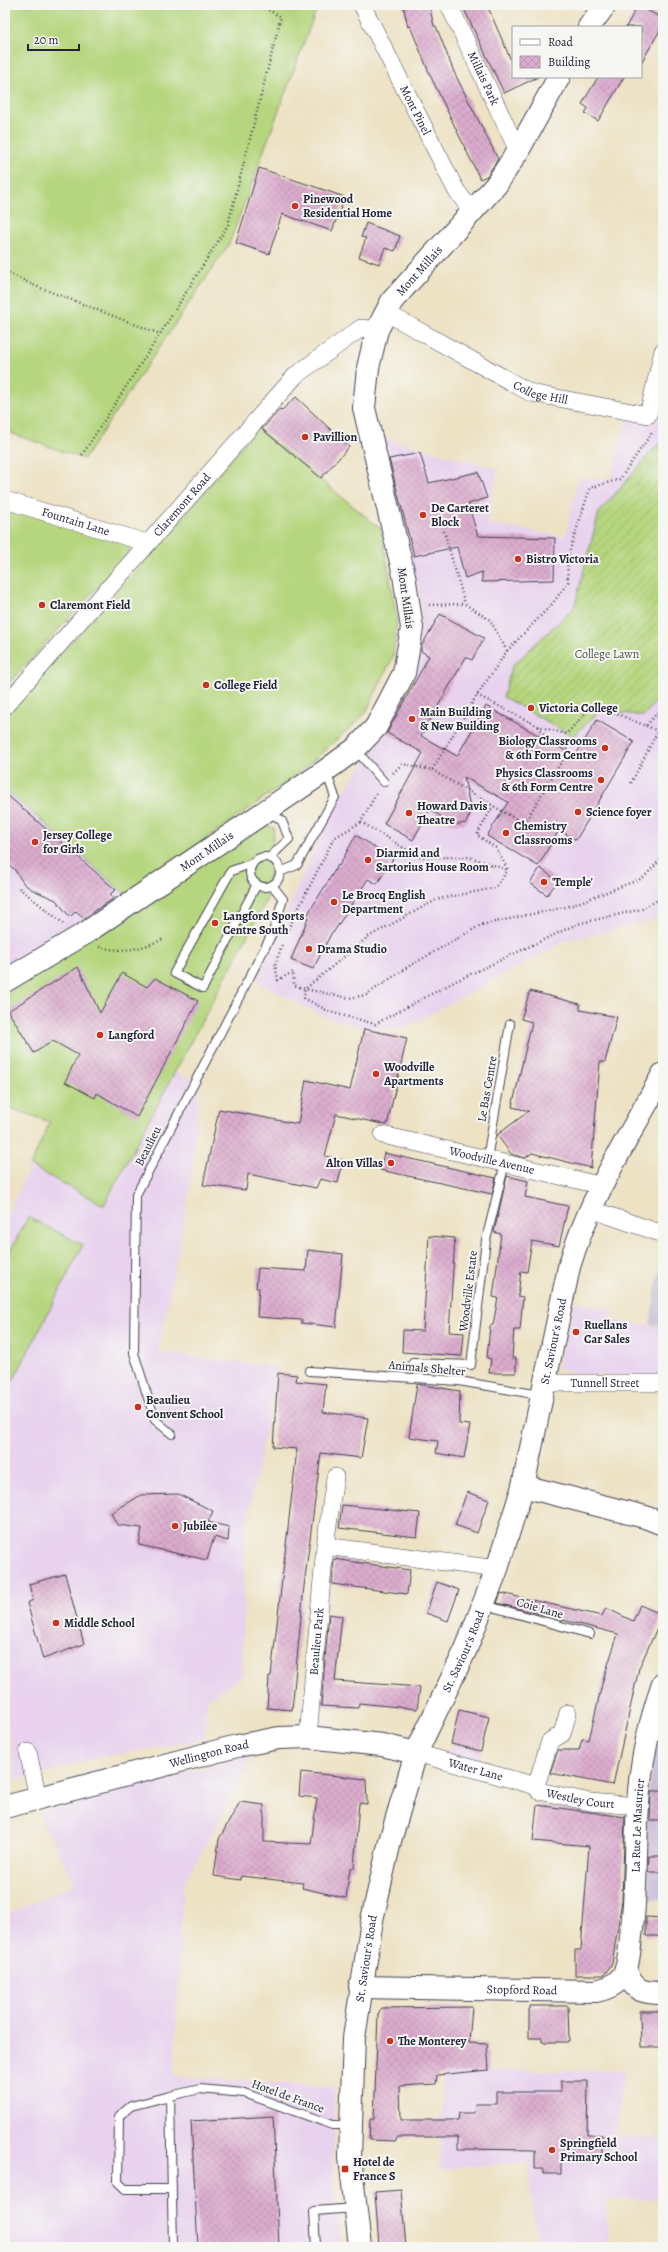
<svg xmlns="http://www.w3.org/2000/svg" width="668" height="2252" font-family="Alegreya,serif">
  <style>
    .built { fill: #e8d2ee }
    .industrial { fill: #c9bfd7 }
    .grass { fill: #b5d67e; stroke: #6c7c5c }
    .garden { fill: url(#garden-furrows); stroke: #6c7c5c }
    .building { fill: url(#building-cross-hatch) }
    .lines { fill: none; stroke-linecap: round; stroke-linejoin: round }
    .lane-casing { stroke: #403f50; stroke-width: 10 }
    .street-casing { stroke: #403f50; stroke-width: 18 }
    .secondary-casing { stroke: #403f50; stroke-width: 24 }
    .primary-casing { stroke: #403f50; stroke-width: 24 }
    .path { stroke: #403f50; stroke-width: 2.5; stroke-dasharray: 1 3; stroke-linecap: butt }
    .lane { stroke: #fff; stroke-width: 8 }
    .street { stroke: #fff; stroke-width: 17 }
    .secondary { stroke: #fff; stroke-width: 22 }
    .primary { stroke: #fff; stroke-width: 22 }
    .poi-dot { fill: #c8321e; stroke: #f6f6f2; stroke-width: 1.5 }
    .labels { text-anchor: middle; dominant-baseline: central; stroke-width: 4; stroke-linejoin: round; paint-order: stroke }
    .street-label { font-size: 12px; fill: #22223b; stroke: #f6f6f2 }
    .poi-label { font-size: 12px; font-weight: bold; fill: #22223b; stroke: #f6f6f2; text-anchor: start }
    .park-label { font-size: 12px; fill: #4e584f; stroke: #f6f6f2 }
  </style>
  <defs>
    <pattern id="garden-furrows" width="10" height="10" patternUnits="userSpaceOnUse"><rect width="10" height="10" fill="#b5d67e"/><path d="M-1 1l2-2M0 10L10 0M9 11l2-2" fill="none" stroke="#9bb76e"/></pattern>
    <pattern id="building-cross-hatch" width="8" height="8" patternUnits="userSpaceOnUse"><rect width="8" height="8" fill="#dcacce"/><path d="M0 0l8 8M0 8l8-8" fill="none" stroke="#bc94b2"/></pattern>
  </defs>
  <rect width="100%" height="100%" fill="#f6f6f2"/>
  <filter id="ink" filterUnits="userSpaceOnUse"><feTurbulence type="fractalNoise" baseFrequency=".025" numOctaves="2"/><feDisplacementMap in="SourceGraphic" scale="8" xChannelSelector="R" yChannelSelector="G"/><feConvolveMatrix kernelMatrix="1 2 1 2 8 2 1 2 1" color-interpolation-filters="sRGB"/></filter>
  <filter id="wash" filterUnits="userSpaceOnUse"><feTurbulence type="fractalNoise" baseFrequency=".012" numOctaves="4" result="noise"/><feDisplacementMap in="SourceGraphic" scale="16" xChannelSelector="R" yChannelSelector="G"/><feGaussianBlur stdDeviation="0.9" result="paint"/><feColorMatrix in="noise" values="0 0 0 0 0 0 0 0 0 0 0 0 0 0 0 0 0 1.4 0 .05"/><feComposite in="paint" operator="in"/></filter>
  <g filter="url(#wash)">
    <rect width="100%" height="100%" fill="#ede2c4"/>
    <path class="built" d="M663,377V915L654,920L565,941L400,1030L367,1028L324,1017L257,981L326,822L342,794L386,732L414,683L419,650L422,605L376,436L498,469L486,523L565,537L579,478L611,479L627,419L653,424Z
      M5,789L126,895L5,971Z
      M175,1072L200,1083L189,1195L158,1353L278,1367L245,1532L242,1676L207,1700L205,1739L96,1758L32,1777L16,1779L5,1705V1220L30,1166L104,1205Z
      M575,1301L614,1311L611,1320L663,1327V1376L579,1374L557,1368Z
      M449,1745L481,1751L477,1770L447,1762Z
      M252,1755L238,1786L183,1884L174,2076L334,2087L333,2178L340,2247H5V1915L75,1884L38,1812Z
      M442,2070L624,2071L614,2137L663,2138V2199L606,2200L608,2247H537L528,2162L440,2169Z"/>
    <path class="industrial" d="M663,1246V1327L650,1324Z
      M659,1721H663V1900L649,1899L646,1805Z"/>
    <path class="grass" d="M5,5H318L229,244L84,459L5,431Z
      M257,428L381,529L397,618L393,657L365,714L298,774L126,895L5,789V716L170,533Z
      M5,506L128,543L129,553L5,687Z
      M262,824L274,828L267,899L104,1205L30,1166L50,1122L5,1106V993Z
      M28,1217L83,1245L13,1381L5,1377V1261Z"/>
    <path class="garden" d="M663,439V694L643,716L601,710L573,736L503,697L512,666L574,608L599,512Z"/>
    <g id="blocks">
      <path class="building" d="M403,5H429L434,26H436L454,72L498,159L487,176L480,179L430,75L410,26L408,27Z
        M462,5H487L513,65V77H538L504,93Z
        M638,5L663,19V25L641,63V27H626Z
        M598,77H624L598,121L585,113L588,108L582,104Z
        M259,168L345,197L332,231L282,214L269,254L236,243Z
        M366,223L400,236L395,251L385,248L379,264L359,257L366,238L361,237Z
        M296,397L349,447L321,478L262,429L280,409L282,410Z
        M420,453L429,483L478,472L487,498L468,504L478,536L555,538L554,580L482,582V572L465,578L457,547L414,556L389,459Z
        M440,614L484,638L472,660L466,657L421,736L457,756L486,706L575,756L597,720L634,742L576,840L559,830L538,866L487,836L508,802L464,777L471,812L466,823L453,825L430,809L413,840L384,824L423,753L387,733L429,656L421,651V647Z
        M5,793L116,890L110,894L114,898L84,918L76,911L70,917L56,900L33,890L24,884L14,869L5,861Z
        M356,835L393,859L377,884L368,879L333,933L332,932L313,969L291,960L308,918L306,917L338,865L339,866Z
        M540,868L558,881L547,895L530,883Z
        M78,967L100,1013L122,973L147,987L155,978L198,1001L137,1117L97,1093L95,1098L65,1082L78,1055L53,1041L34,1053L8,1011Z
        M530,991L580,1004V1010L617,1017L605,1062H600L591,1168L532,1153L525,1158L511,1154L497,1135L529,1111L512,1107L532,1022L521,1019Z
        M364,1029L407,1038L387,1125L336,1114L325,1156L343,1160L338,1183L320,1179L316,1188L248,1174L246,1190L203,1185L219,1109L298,1124L306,1080L350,1090Z
        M384,1153L496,1178L492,1194L380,1170Z
        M507,1176L528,1181L525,1197L568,1206L559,1246L532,1241L527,1272L521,1271L518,1296L523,1297L520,1330H514L512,1358H516V1373H489L491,1359L487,1358L490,1326L493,1325L498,1298L493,1297L501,1234L494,1232Z
        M429,1236L455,1238L449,1332L464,1333L462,1356L402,1352L403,1330L423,1331Z
        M308,1250L343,1254L336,1327L301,1323L302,1320L257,1317L259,1288H256L258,1268L306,1271Z
        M278,1373L297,1375L296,1381L326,1384L323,1412L368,1418L361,1458L321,1453L304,1586L292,1710L267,1708L269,1676H271L297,1449L273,1447Z
        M417,1384L460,1391L459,1424L470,1425L464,1458L436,1453L438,1441L409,1437Z
        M467,1492L489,1500L477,1533L455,1525Z
        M178,1494L213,1511L208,1522L229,1527L228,1541L214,1537L207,1560L139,1545L142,1528L117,1525L111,1513L141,1495Z
        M342,1505L420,1513L417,1537L339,1528Z
        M334,1559L410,1570L407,1594L332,1584Z
        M65,1574L84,1644L43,1659L27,1603L33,1600L29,1584Z
        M437,1582L459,1590L448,1621L426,1613Z
        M501,1593L602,1616L606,1608L633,1621L640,1605L663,1615L639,1668L613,1785L550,1773L558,1750H579L582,1739L589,1740L603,1680L618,1634L497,1603Z
        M329,1614L342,1616L335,1681L420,1687L417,1709L359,1703L358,1708L321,1706Z
        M459,1710L489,1717L481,1751L451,1744Z
        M301,1772L366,1779L367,1804L359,1803L354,1868H350L346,1898L302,1888L303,1883L241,1876V1880L214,1876L219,1839L240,1802L264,1805V1842L311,1844L317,1798L299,1796Z
        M651,1791H663V1821H650Z
        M537,1805L625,1817L622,1900L612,1964L604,1975H575V1950H581L589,1846L533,1841Z
        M649,1856H663V1872H648Z
        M646,1917L663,1918V1936H646Z
        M529,2006H568L569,2042H542V2038H529Z
        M472,2007L469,2043L487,2044L489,2070L437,2075L436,2084L400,2086L401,2120H458L459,2113H474L475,2104H496V2092H561V2081H588L587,2135H602V2160H561V2174H543V2169H535V2150L458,2149V2137H397L396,2141L369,2140L370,2119H374L378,2015L381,2008Z
        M640,2011H663V2047H641Z
        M273,2116L279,2247H198L191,2121Z
        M401,2190L406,2247H379L375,2192Z"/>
    </g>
  </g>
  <g filter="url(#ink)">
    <use href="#blocks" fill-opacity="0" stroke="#403f50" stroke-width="1"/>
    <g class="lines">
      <g class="lane-casing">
        <path id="lane" d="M355,749L384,782
          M268,810L282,821L289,839L269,858
          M250 872a15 15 0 1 1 30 0a15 15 0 1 1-30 0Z
          M253,863L231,871L174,973L203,988L257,884
          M280,872L297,865L335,797L326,771
          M487,1159L510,1024
          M413,1363L471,1365L486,1240L505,1163
          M309,1371L459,1381L540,1395
          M172,1434L155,1420L134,1353L136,1195L273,932L283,899L272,885
          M485,1605L590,1634
          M170,2096L131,2106L119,2116L118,2182L125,2189H172
          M173,2247L170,2096L200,2089L244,2093L333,2125H350
          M316,2247L314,2211L355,2208"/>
      </g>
      <g class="street-casing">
        <g id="street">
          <path id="s1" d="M362,5L456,190L473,213"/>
          <path id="s2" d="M449,5L518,151"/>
          <path id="s3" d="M385,312L531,393L648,415L663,351"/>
          <path id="s4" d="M5,500L147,543"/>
          <path id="s5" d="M5,706L296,375L361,328L377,330"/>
          <path id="s6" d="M383,1135L603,1186"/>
          <path d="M590,1209L663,1234"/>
          <path id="s7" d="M546,1383H663"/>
          <path d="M325,1546L497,1569"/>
          <path id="s8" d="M568,1713L562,1734L550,1741L536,1786L539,1791L590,1802L638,1806"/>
          <path id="s9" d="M308,1737L325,1546L335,1477"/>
          <path d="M28,1752L38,1798"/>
          <path id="s10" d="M416,1753L536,1786"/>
        </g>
      </g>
      <g class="secondary-casing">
        <g id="secondary">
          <path id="s11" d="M5,1807L237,1746L279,1738L308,1737L382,1745L416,1753"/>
          <path d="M626,1970C633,1991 642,1993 663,1993"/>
        </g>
      </g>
      <g class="primary-casing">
        <g id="primary">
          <path d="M589,27L605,5"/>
          <path id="s12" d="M5,981L84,934L325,771L355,749L376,727L404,673L412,628L404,575L364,408L368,368L377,330L392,301L496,185L518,151L559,77"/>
          <path d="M523,1486L645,1517L663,1524"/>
          <path id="s13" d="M360,1987L596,1991C609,1988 621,1983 626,1969C629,1959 630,1947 631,1936C637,1892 635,1849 638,1805C640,1763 649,1724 663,1684"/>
          <path id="s14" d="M360,2247L350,2157L351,2125L354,2038L372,1920L390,1841L416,1753L466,1649L497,1569L523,1486L569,1267C589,1198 629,1137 663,1074"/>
        </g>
      </g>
      <path class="path" d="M5,15L10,5
        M5,271L33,285L160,334L228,225L281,17L260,5
        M5,283L8,272
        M82,455L160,334
        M444,531L465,604
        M507,651L553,603L568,582L567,559L590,488L620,479L653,431
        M477,695L538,726L566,734L594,704L646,726L663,706
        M646,726L658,731
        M432,770L524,824L569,749L546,737L538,726
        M393,773L402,764L432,770L477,695L507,651L490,620L465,604L427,605
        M631,783L658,731L663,726
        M361,822L419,857H469L508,870L496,848L477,835L493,806
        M663,857L643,878L570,906L481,925L406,968L366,995L349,998L305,989L304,998L330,1012L375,1024L456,981L577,924L642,909L663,897
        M19,888L64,924
        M288,929L334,838L361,822L377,792
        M282,945L275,965L278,980L293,972L294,985L305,989L368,937L438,899L495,888L508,870
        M99,947C125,953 139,949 164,939"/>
      <use href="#lane" class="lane"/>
      <use href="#street" class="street"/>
      <use href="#secondary" class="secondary"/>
      <use href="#primary" class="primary"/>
    </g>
  </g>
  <g class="poi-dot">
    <circle cx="295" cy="206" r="4"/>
    <circle cx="305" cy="437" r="4"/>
    <circle cx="423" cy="515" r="4"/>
    <circle cx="518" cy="559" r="4"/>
    <circle cx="42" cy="605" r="4"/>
    <circle cx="206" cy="685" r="4"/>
    <circle cx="531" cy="708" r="4"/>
    <circle cx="412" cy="719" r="4"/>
    <circle cx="605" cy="748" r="4"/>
    <circle cx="601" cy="780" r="4"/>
    <circle cx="578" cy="812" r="4"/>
    <circle cx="409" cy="813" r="4"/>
    <circle cx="506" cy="833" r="4"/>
    <circle cx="35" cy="842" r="4"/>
    <circle cx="368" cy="860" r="4"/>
    <circle cx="544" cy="882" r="4"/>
    <circle cx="334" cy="902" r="4"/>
    <circle cx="215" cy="923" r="4"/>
    <circle cx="309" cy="949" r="4"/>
    <circle cx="100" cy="1035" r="4"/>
    <circle cx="376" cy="1074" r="4"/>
    <circle cx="391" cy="1163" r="4"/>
    <circle cx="576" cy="1332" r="4"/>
    <circle cx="138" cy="1407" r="4"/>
    <circle cx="175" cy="1526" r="4"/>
    <circle cx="56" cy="1623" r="4"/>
    <circle cx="390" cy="2041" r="4"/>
    <circle cx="552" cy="2150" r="4"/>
    <rect x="341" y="2165" width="8" height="8" rx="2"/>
  </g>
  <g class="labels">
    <g class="street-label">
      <text stroke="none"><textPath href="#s2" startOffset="81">Millais Park</textPath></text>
      <text stroke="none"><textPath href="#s1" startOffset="118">Mont Pinel</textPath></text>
      <text stroke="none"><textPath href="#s12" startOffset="935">Mont Millais</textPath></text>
      <text stroke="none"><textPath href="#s3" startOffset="176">College Hill</textPath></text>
      <text stroke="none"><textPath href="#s5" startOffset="268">Claremont Road</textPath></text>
      <text stroke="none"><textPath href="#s4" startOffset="74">Fountain Lane</textPath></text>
      <text transform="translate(406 598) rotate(82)">Mont Millais</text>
      <text stroke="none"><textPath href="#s12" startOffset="240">Mont Millais</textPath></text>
      <text transform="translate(487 1089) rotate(-80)">Le Bas Centre</text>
      <text transform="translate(148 1146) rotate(-63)">Beaulieu</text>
      <text stroke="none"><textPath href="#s6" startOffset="112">Woodville Avenue</textPath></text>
      <text transform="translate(468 1291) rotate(-83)">Woodville Estate</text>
      <text stroke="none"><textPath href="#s14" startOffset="938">St. Saviour's Road</textPath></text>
      <text transform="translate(427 1368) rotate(5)">Animals Shelter</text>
      <text stroke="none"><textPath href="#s7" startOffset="59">Tunnell Street</textPath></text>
      <text transform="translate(540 1608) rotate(16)">Coie Lane</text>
      <text stroke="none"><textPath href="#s9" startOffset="96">Beaulieu Park</textPath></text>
      <text stroke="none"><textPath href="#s14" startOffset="614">St. Saviour's Road</textPath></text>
      <text stroke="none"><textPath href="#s11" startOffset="211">Wellington Road</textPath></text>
      <text stroke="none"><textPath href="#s10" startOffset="62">Water Lane</textPath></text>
      <text stroke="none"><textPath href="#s8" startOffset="131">Westley Court</textPath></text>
      <text stroke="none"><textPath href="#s13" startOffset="419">La Rue Le Masurier</textPath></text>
      <text stroke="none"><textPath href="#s14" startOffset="290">St. Saviour's Road</textPath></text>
      <text stroke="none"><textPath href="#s13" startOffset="162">Stopford Road</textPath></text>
      <text transform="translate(288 2096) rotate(20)">Hotel de France</text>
    </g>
    <g class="poi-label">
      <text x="303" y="199">Pinewood<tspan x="303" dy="14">Residential Home</tspan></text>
      <text x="313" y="437">Pavillion</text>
      <text x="431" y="508">De Carteret<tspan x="431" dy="14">Block</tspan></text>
      <text x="526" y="559">Bistro Victoria</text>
      <text x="50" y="605">Claremont Field</text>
      <text x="214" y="685">College Field</text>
      <text x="539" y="708">Victoria College</text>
      <text x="420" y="712">Main Building<tspan x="420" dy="14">&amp; New Building</tspan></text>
      <text x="597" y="741" text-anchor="end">Biology Classrooms<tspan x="597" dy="14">&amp; 6th Form Centre</tspan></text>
      <text x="593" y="773" text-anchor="end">Physics Classrooms<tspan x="593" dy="14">&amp; 6th Form Centre</tspan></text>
      <text x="417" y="806">Howard Davis<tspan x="417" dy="14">Theatre</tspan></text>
      <text x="586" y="812">Science foyer</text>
      <text x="514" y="826">Chemistry<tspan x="514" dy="14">Classrooms</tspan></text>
      <text x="43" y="835">Jersey College<tspan x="43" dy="14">for Girls</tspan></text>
      <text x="376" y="853">Diarmid and<tspan x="376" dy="14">Sartorius House Room</tspan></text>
      <text x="552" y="882">'Temple'</text>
      <text x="342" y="895">Le Brocq English<tspan x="342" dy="14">Department</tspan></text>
      <text x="223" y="916">Langford Sports<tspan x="223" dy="14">Centre South</tspan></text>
      <text x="317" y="949">Drama Studio</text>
      <text x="108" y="1035">Langford</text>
      <text x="384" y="1067">Woodville<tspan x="384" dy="14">Apartments</tspan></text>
      <text x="383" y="1163" text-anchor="end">Alton Villas</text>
      <text x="584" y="1325">Ruellans<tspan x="584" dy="14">Car Sales</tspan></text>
      <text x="146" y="1400">Beaulieu<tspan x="146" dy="14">Convent School</tspan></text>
      <text x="183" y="1526">Jubilee</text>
      <text x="64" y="1623">Middle School</text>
      <text x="398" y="2041">The Monterey</text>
      <text x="560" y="2143">Springfield<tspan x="560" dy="14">Primary School</tspan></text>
      <text x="353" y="2162">Hotel de<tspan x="353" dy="14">France S</tspan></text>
    </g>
    <g class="park-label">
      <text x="607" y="654">College Lawn</text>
    </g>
  </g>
  <rect width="668" height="2252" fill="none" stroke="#f6f6f2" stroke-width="20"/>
  <rect x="512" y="26" width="130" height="52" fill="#f6f6f2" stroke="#a1a1a9"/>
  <rect x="520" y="39" width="20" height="6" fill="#ffffff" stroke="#a1a1a9"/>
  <text x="548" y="46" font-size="12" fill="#22223b">Road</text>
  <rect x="520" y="56" width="20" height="12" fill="url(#building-cross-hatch)" stroke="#a1a1a9"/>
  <text x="548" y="66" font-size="12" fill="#22223b">Building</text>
  <path d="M28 44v6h51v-6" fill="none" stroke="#22223b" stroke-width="2"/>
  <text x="34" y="44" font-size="12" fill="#22223b" stroke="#f6f6f2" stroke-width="3" paint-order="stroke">20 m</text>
</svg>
